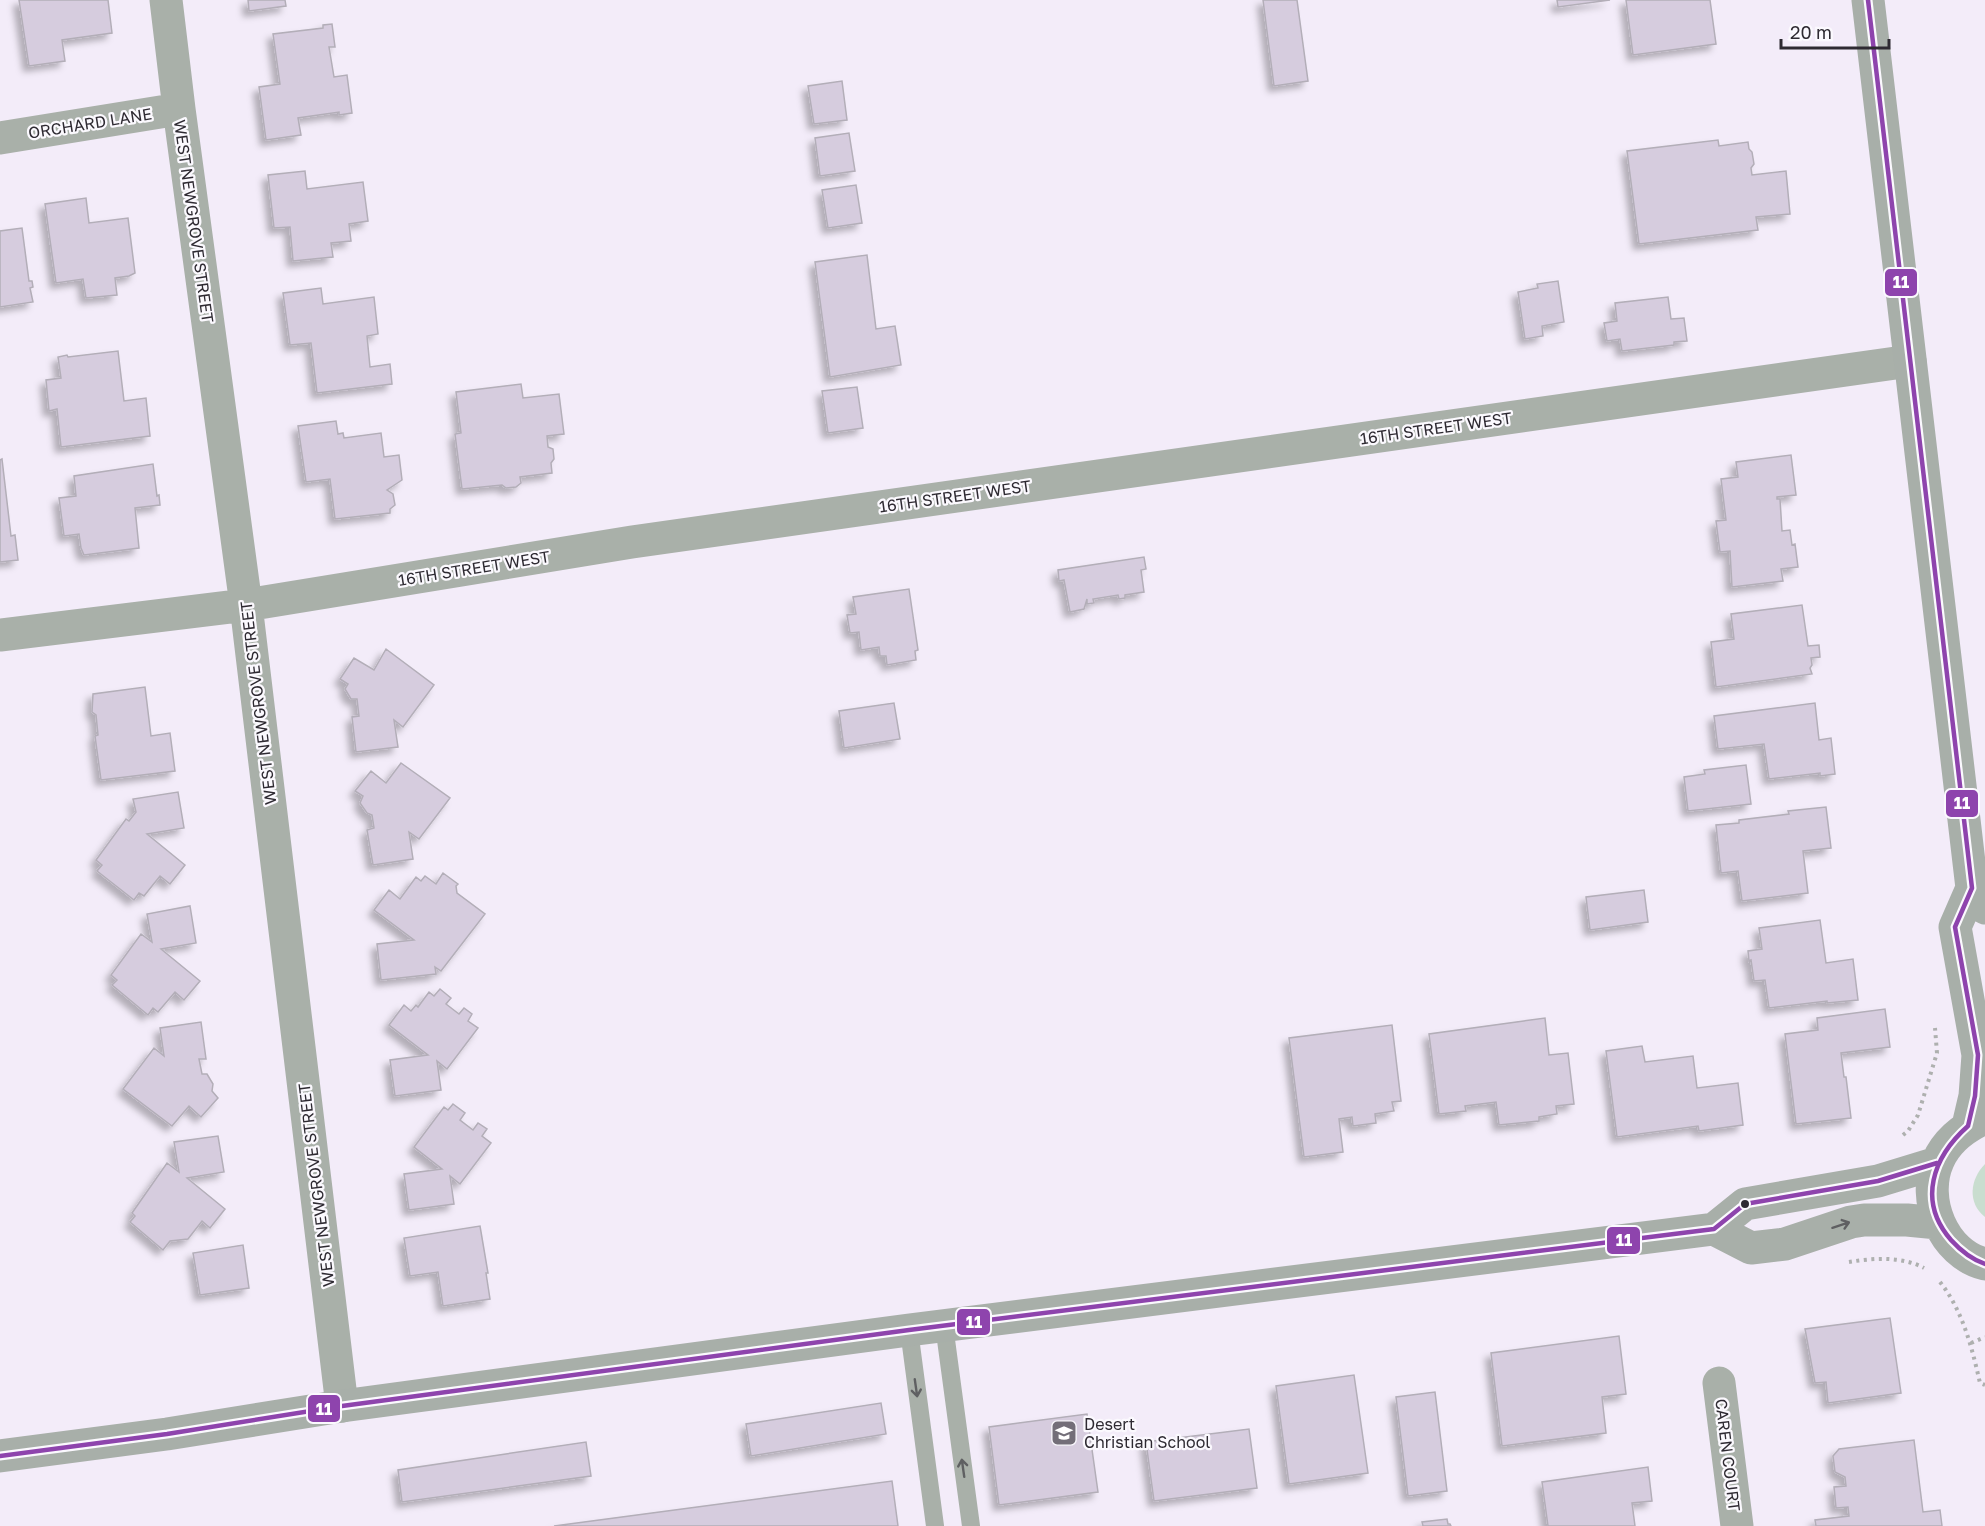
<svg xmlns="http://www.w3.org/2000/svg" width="1985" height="1526" font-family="'Golos Text',sans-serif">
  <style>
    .green { fill: #c9ddcf }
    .building { fill: #d6ccde; stroke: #b3aeb8; stroke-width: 1.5; filter: url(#shadow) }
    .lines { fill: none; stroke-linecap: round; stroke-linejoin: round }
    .path { stroke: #aeb0af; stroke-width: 4; stroke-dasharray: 3 4.5; stroke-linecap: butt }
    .lane { stroke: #a9b0a9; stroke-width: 18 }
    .street { stroke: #a9b0a9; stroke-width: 33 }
    .secondary { stroke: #a8afa9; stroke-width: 33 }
    .bus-1-casing { stroke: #fbf9fe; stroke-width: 9 }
    .bus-1 { stroke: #8e44ad; stroke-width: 4.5 }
    .oneway { stroke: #5f5f62 }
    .oneway2 { stroke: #5f6062 }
    .bus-dot { fill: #2e2a32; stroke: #fbf9fe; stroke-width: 2 }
    .labels { text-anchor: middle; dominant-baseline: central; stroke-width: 4.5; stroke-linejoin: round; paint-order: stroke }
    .street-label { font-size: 16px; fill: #2e2a32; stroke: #fbf9fe }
    .poi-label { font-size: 16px; fill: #2e2a32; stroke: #fbf9fe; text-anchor: start }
    .line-badge { stroke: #fbf9fe; stroke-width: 2 }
    .badge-label { font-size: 16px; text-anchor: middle; font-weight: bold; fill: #fff }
  </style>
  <defs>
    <filter id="shadow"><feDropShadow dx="-5.5" dy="5.5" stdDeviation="3" flood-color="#0004"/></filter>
  </defs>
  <rect width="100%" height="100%" fill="#f3ecf9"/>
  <path class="green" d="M1985,1164V1217C1967,1203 1970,1179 1985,1164Z"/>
  <path class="building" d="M19,0H108L112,33L62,40L65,61L29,66Z
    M248,0H285L286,6L249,11Z
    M1263,0H1297L1308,81L1274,86Z
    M1557,0H1610L1558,7Z
    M1626,0H1710L1716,44L1633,55Z
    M332,24L335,47H329L334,77L347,75L352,113L339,115V112L298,118L301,135L266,140L259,87L280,84L273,34L323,28V25Z
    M842,81L847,120L814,124L808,86Z
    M849,133L855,171L820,176L815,138Z
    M1718,140L1719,146L1748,142L1749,149L1752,152L1754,164L1751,168L1752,175L1786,171L1790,214L1756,217L1758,230L1639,244L1627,151Z
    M305,171L307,189L363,182L368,221L349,224L351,241L331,243L333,257L293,261L290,227L274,228L268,175Z
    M856,185L862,223L828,228L822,190Z
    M86,198L89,223L128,218L135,273L129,276L115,278L117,295L86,298L83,279L56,283L45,204Z
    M22,228L29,281H32L33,287L30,288L33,302L0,307V231Z
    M867,255L876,329L895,326L901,365L830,377L815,262Z
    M1558,281L1564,322L1542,326L1543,336L1525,339L1518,292L1538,288L1537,284Z
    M321,288L323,304L374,297L378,334L367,336L370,367L390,364L392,384L317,393L311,343L290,345L283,293Z
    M1668,297L1671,319L1684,318L1687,341L1674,342V345L1622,351L1620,339L1607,341L1604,323L1617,321L1615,303Z
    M118,351L124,401L146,398L150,436L61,447L57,409L49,411L46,380L61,378L58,357L67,355L68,357Z
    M521,384L523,398L559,394L564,434L547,436L548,447L553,449L554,459L551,463L552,473L520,477L521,483L516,487L506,488L502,485L462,489L455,434L461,433L456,392Z
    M857,387L863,428L828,433L822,391Z
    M336,421L338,434L343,433L344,438L381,433L384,457L399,455L402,480L387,490L393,494L395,505L390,509V513L335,519L330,479L306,482L298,426Z
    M1791,455L1796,495L1777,497V499H1780L1782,531L1790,530L1792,545L1795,544L1798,567L1781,569L1783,581L1732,587L1730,551L1720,552L1716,521L1726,520L1721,479L1738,477L1736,462Z
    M2,459L11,536L15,535L18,560L0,562V460Z
    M153,464L157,496L159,495L160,505L135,508L139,548L84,555L81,548L79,534L64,536L59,498L76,496L74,476Z
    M1144,557L1146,569L1141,570L1144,592L1125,595V598L1119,599L1118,595L1093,599L1094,603L1087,604V599L1084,609L1070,612L1064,580L1059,581L1058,570Z
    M909,589L918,650L915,651L916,660L887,665L886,656H880L879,647L861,650L859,632L850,633L847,615L856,614L853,597Z
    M1802,605L1808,646L1819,645L1820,657L1811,658L1812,665L1810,668L1812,674L1716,687L1711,642L1734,639L1731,614Z
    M386,649L434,685L403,727L394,720L398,747L356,752L352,717L359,716L357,699H351L345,689L348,684L340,679L354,658L374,670Z
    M145,687L151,736L170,733L175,771L101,780L95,736L98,735L96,715L92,712L93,694Z
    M894,703L900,739L844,748L839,711Z
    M1815,703L1819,740L1831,738L1835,774L1820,776V773L1769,779L1764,744L1718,749L1714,716Z
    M401,763L450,798L419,839L409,832L413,859L373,865L367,830L374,828L372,815L367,813L360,803L363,796L355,791L371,771L386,783Z
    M1746,765L1751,804L1688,811L1684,777L1705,774L1704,770Z
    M178,792L184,828L147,834L185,865L170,884L160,876L144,896L139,893L134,900L97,871L102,865L96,860L126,819L129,821L136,812L133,799Z
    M1826,807L1831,848L1803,851L1808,893L1742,901L1738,871L1721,873L1716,825L1739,823V820L1789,814L1788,811Z
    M443,873L458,884L456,886L457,893L485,914L441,971L435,967L436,974L381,980L377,944L414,940L374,910L389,890L400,899L416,877L421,881L425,876L436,884Z
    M1644,890L1648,922L1590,930L1586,897Z
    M190,906L196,943L161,949L200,981L184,1000L175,992L158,1012L153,1008L148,1015L112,985L117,980L111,975L141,934L152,942L147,914Z
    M1820,920L1826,963L1853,959L1858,1000L1827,1003V1001L1769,1008L1765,980L1754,981L1751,960L1749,961L1748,951L1762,949L1759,928Z
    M440,989L451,998L446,1004L459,1014L464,1008L472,1014L468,1021L478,1028L447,1069L437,1061L441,1090L395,1096L390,1060L428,1055L389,1025L404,1005L411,1011L416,1005L418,1007L429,992L434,996Z
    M1885,1009L1890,1047L1841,1053L1844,1077H1846L1851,1118L1796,1124L1785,1034L1818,1030L1817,1018Z
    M1545,1018L1549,1055L1568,1053L1574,1104L1556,1106L1557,1114L1539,1117V1121L1499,1125L1496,1102L1465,1106L1466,1111L1439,1114L1429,1034Z
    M201,1022L206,1059H199L202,1074H207L213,1084L212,1091L218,1098L201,1117L189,1106L172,1126L123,1089L154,1048L164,1056L160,1028Z
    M1392,1025L1401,1101L1392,1102L1394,1111L1375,1114L1376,1123L1353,1126L1352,1117L1339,1119L1343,1152L1304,1157L1289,1038Z
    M1642,1046L1645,1062L1693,1056L1697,1088L1738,1083L1743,1125L1699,1131L1698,1126L1617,1137L1606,1051Z
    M453,1104L465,1113L460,1120L473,1130L478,1123L487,1129L482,1136L491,1143L460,1184L450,1176L454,1204L409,1210L404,1174L442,1169L414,1147L444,1107L448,1110Z
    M218,1136L224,1172L187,1178L225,1209L210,1228L202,1221L188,1239L170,1241L163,1250L130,1222L135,1216L132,1213L167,1163L179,1172L174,1142Z
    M480,1226L488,1273H486L490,1299L443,1306L438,1272L410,1276L404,1238Z
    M243,1245L249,1288L200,1295L193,1253Z
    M1890,1318L1901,1393L1828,1403L1826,1382L1815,1383L1805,1329Z
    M1619,1336L1626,1394L1602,1397L1606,1433L1502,1446L1491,1353Z
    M1354,1375L1368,1473L1289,1484L1276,1386Z
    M1435,1392L1447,1491L1408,1496L1396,1397Z
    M881,1403L886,1434L751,1456L746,1424Z
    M1087,1414L1098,1492L999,1505L989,1427Z
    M1249,1429L1257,1488L1154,1501L1146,1442Z
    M1914,1440L1923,1512L1940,1510L1942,1526H1816L1815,1520L1849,1516L1848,1507L1836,1508L1834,1487L1846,1486L1845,1477L1835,1472L1833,1456L1839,1449Z
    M586,1442L591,1476L402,1502L398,1470Z
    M1648,1467L1652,1501L1632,1503L1635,1526H1548L1542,1482Z
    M892,1481L898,1526H554Z
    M1447,1519L1448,1524H1450L1451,1526H1423L1422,1522Z"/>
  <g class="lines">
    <path class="path" d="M1903,1135L1908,1131L1918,1115L1937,1053L1935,1028
      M1849,1262C1873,1258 1902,1256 1924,1268
      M1940,1282C1963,1311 1972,1348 1980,1383L1985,1385
      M1971,1343L1985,1337"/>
    <path class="lane" d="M944,1325L971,1526
      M909,1330L935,1526"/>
    <path class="street" d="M166,0L179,109L246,605L342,1406
      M0,138L179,109
      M0,635L246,605L632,542L1910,361
      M1719,1383L1737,1526"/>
    <path class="secondary" d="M1868,0L1972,888L1985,908
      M1985,1118C1965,1127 1947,1140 1938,1161C1921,1199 1943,1254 1985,1264
      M1968,1126L1975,1096L1978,1055L1955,927L1972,888
      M1714,1229L1751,1248L1785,1244L1851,1222L1864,1220H1907L1938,1223
      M0,1456L167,1434L342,1406L909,1330L1714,1229L1745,1204L1878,1181L1937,1163"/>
    <g class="bus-1-casing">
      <path id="bus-1" d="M1868,0L1972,888L1955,927L1978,1055L1975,1096L1968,1126
        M1968,1126C1933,1157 1917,1201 1951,1240C1961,1251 1971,1259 1985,1264
        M0,1456L167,1434L342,1406L909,1330L1714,1229L1745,1204L1878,1181L1937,1163"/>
    </g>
    <use href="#bus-1" class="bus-1"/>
  </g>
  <defs><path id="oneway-shaft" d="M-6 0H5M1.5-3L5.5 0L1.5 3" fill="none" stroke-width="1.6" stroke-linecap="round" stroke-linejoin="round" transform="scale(1.5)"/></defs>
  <use class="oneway" href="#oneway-shaft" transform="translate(1841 1225) rotate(-18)"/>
  <g class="oneway2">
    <use href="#oneway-shaft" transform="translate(916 1388) rotate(82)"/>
    <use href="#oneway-shaft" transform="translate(963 1468) rotate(-98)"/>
  </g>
  <defs>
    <g id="school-square" transform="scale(1.35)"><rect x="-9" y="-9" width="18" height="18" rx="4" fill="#736e78" stroke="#fbf9fe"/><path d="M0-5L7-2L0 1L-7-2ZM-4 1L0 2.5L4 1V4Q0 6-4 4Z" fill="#fff"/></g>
  </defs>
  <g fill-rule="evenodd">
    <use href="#school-square" x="1064" y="1433"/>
  </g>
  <circle class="bus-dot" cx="1745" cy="1204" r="5"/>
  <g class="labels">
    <g class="street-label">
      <text transform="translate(90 123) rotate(-9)">ORCHARD LANE</text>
      <text transform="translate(194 221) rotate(82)">WEST NEWGROVE STREET</text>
      <text transform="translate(1436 428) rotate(-8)">16TH STREET WEST</text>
      <text transform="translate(955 496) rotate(-8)">16TH STREET WEST</text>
      <text transform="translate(474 568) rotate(-9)">16TH STREET WEST</text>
      <text transform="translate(258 703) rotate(-97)">WEST NEWGROVE STREET</text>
      <text transform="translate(316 1185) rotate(-97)">WEST NEWGROVE STREET</text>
      <text transform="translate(1728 1455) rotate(83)">CAREN COURT</text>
    </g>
    <g class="poi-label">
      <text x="1084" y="1424">Desert<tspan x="1084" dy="18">Christian School</tspan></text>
    </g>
  </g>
  <g class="line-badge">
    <rect x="1884" y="268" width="34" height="29" rx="6" fill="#8e44ad"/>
    <rect x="1945" y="789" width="34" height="29" rx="6" fill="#8e44ad"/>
    <rect x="1606" y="1226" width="35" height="29" rx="6" fill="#8e44ad"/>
    <rect x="956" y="1308" width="35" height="28" rx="6" fill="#8e44ad"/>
    <rect x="307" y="1394" width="34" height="29" rx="6" fill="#8e44ad"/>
  </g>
  <g class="badge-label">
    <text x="1901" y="288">11</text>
    <text x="1962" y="809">11</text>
    <text x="1624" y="1246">11</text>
    <text x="974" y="1328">11</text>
    <text x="324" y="1415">11</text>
  </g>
  <path d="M1781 39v9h108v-9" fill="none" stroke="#2e2a32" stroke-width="3"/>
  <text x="1790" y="39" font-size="18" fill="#2e2a32" stroke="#fbf9fe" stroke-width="4.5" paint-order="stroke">20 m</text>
</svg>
